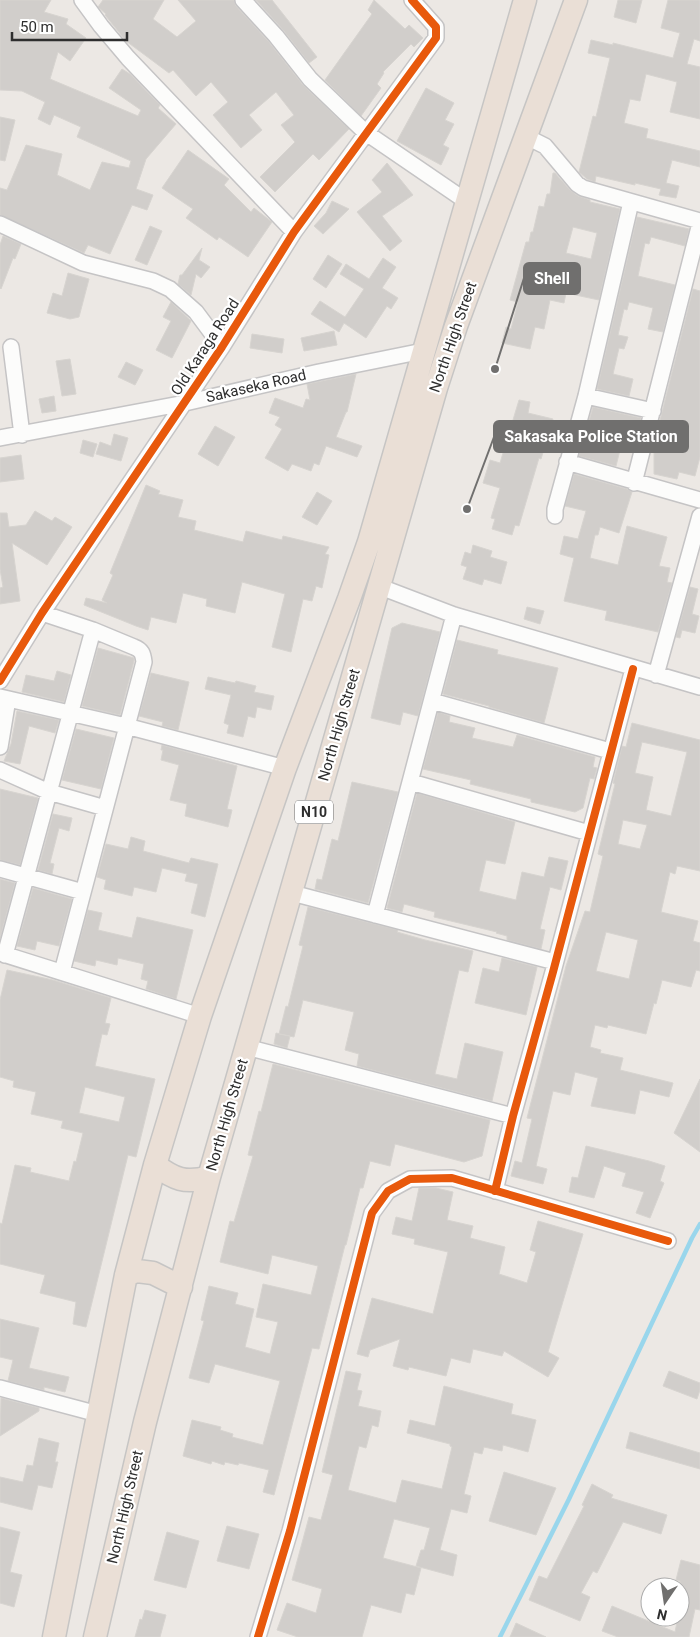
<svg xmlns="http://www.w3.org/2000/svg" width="700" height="1637" font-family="Roboto,sans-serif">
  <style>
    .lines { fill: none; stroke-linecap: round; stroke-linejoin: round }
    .stream { stroke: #99d6ec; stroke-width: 4.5 }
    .building { fill: #d1cecb; stroke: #d7d4d0; fill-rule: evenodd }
    .minor-casing { stroke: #c5c4c5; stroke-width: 18 }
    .highway-casing { stroke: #c6c5c4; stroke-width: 25 }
    .minor { stroke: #fcfcfb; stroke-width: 15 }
    .highway { stroke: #eadfd6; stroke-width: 22 }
    .cycleway-casing { stroke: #fff; stroke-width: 11 }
    .cycleway { stroke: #e8590c; stroke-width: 8 }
    .labels { text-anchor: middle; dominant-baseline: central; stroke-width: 4.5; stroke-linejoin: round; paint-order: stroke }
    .shield { fill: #fff; stroke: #6d6d6d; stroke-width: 1 }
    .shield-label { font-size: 14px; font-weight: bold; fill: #2e2e2e }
    .street-label { font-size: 15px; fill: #2e2e2e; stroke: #fff }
    .leader { fill: none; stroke: #706f6e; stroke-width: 2 }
    .callout-dot { fill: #706f6e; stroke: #fff; stroke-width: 2 }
    .callout { fill: #706f6e; stroke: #706f6e; stroke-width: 2 }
    .callout-label { font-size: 16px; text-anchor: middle; font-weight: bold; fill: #fff }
  </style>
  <rect width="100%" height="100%" fill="#ece8e4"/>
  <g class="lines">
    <path class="stream" d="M500,1637L569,1499L692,1238L700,1224"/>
  </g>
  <path class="building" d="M0,0H51L44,12L68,19L66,24L86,38L70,61L58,52L50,79L138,116L141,110L109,88L122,69L130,74L160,105L158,108L176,124L146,159L136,189L153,195L147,210L132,205L110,254L88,245L84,253L0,215V188L7,190L26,145L62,154L57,175L90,190L102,162L129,168L131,161L77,137L81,127L54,115L50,125L38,119L45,102L22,91L0,90Z
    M103,0H164L153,19L177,37L196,21L178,0H234L236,6L269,42L303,85L349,129L319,160L313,154L275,192L260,177L295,142L281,125L294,115L276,92L249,115L262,130L241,148L213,115L228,102L211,82L196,96L173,70L169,73L126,41L105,15L106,14L98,7Z
    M256,0H272L317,57L309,63L283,30Z
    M374,0L405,29L409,25L423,38L414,47L411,44L383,72L384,73L377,84L381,88L361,116L325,80L372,14L368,10Z
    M618,0H642L636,23L614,17Z
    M668,0H700V41L694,39L687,64L700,67V119L670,112L677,82L646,74L640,101L630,99L624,123L648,129L646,138L700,151V167L672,160L666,183L679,186L676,198L659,195L661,189L635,183V185L596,176L595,182L587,179L579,172L593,116L596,117L610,58L588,53L591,40L613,45V43L673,58L680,33L661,28Z
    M426,88L454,103L445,120L454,124L443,145L449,148L441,165L397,141Z
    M0,117L15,120L5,161L0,160Z
    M188,150L229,179L224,185L251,212L254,208L272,222L248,257L219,237L217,240L186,218L193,209L162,188Z
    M387,163L413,195L382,216L402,241L390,251L357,212L382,192L372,180Z
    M553,173H555L570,190L578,196L590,200V202L620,209L599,300L566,293L564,303L550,300L544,329L535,327L530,349L502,343L506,327L511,329L518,302L510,300L526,242H529L531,232H533L539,206L544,207L547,194H550ZM573,227L597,233L591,259L566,253Z
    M332,201L349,209L323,234L314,226L326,213Z
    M637,217L689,229L685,246L651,237L649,244L645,243L638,276L675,285L663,332L648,329L653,308L629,302L627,310L624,309L618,335L628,337L624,349L619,348L613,374L633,379L629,396L597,389Z
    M150,226L162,231L147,265L135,260Z
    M3,236L21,244L15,259L13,258L1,289L0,288V245Z
    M202,248L199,260L210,267L201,278L196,274L191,295L178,284L180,275H182Z
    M328,255L342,264L326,288L313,279Z
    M383,258L396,267L382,288L398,298L391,309L387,306L366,338L344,323L339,332L311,314L320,301L345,317L364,289L340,274L346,264L369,279Z
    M68,273L89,279L79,317L70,319L47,313L53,293L62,296Z
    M693,289L700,291V457L695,476L679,472L677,479L654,474V444Z
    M171,302L191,321L172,358L156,350L171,321L163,317Z
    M334,331L337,345L304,351L301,338Z
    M252,334L284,339L282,353L250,348Z
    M70,359L76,394L62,396L56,361Z
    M126,362L143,370L135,385L118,377Z
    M356,374L347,412H346L336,437L362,446L357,457L326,446L319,465L314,463L311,471L292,464L288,471L265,458L282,429L275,425L280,417L269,413L275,398L303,408L306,399L310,400L307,384Z
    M54,396L56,411L42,413L39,399Z
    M519,400L530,402L528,413L553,419L541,459L539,458L519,526L515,525L512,535L492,529L495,519L491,518L500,488L483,483L490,460L500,463Z
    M593,407L641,418L635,440L632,439V441L623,438L616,466L579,456Z
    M215,426L235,437L218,466L198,454Z
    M114,434L128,438L121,461L96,454L100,442L111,446Z
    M83,440L97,444L93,457L80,453Z
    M21,455L24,479L0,482V458Z
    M574,474L627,489L632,492L619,533L600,527L598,535H595L590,558L618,565L627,526L667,537L659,566L670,568L667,582L672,583L658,632L605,620L607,611L564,601L574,558L560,554L564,536L578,539L586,511L565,506Z
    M146,485L160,491L158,494L183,500L178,517L196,521L194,530L243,542L246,531L282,540L283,536L329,547L325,554L329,555L322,588L316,586L312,601L303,599L291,652L272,647L285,594L242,582L235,613L206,606L207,599L183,593L176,623L151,617L148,630L136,626L84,605L86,598L107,603L102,600L113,575L110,573Z
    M317,492L332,501L317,525L302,517Z
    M35,511L52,521L55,517L72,527L47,565L12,543L20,601L0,604V588L3,587L0,569V513H7L9,527L26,525Z
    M473,545L492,551L490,557L507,562L501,584L484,579L482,585L463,579L467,567L461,565L465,552L471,554Z
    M690,587L698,589L692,614L699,616L695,633L682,630L680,638L676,637Z
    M527,607L544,611L540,624L524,619Z
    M402,623L440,632L418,716L403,712L400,725L371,718L392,628Z
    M457,640L498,650L497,654L558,668L544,723L489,707V706L443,694Z
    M98,648L134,658V661L120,715L82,706Z
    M57,671L71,675L64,702L22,692L26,675L54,681Z
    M151,673L189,682L178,730L162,726L163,722L139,716Z
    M208,677L235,683L236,681L256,686L254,692L274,696L271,710L257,707L255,718L248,716L243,737L227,733L229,725L224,723L231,695L205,689Z
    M17,711L59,720L55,733L29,726L20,764L4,761L11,744Z
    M438,712L450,716L449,722L475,728L472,738L513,747L517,735L595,757L593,767L597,768L594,779L590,778L583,808L575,812L531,802V799L470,784L471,780L423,769Z
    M632,723L700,740V871L677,866L675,874L670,872L661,912L698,921L693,941L700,943V971L696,970L691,987L662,980L656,1004L654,1003L646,1034L608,1025L607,1028L595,1025L590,1047L601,1050L600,1053L623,1058L620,1070L673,1083L669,1097L640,1090L635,1114L591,1106L598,1078L575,1072L570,1095L553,1091L536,1166L547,1169L543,1184L511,1176L515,1161L522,1163L532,1119L527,1118L566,966L585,911L590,912L603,856L598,854L615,784L613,783L622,746L626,747ZM642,742L687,752L671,816L646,810L653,777L635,773ZM623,820L647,825L640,849L618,844ZM606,932L638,940L629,979L596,971Z
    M76,729L114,738L101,789L62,780Z
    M162,745L237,766L227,809L232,810L228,827L185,816L187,804L170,800L179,765L161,760L163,750H161Z
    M352,782L398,792L368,903L315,889L317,879L322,880L332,839L338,841Z
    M0,789L38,798L20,865L0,860Z
    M417,793L515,822L505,864L486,860L479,891L516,900L522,872L544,877L549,857L568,861L561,890L550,887L540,929L545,930L541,949L507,940V936L496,933L497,932L434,917L435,912L404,904L402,912L387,908Z
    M53,814L72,818L69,831L59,828L50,863L54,864L52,874L38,870Z
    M131,837L145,841L143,851L189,863L191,858L218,864L205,917L191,913L198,884L185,881L187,874L162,868L156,892L134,887L132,896L104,889L106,880L97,877L106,844L128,849Z
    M0,879L15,883L0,938Z
    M33,888L72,899L59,946L37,941L35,950L17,946Z
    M308,907L398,930L397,932L425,940L473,951L468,972L459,970L435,1074L457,1079L465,1043L503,1052L492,1101L357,1066L359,1054L345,1050L354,1012L303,1000L294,1037L279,1034L286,1006L288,1007L303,946L299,945Z
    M88,910L102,913L98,930L132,938L137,917L193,930L176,999L146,989L148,981L141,979L144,964L118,958L117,965L96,960L95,966L74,961Z
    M502,958L537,967L526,1015L475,1003L483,968L499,972Z
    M7,970L53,980L111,998L105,1023L110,1024L107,1035L102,1034L95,1066L155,1079L136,1157L128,1155L86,1327L73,1324L76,1302L40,1293L45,1275L0,1264V1223L2,1224L15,1165L31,1168L30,1172L69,1181L74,1161L76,1162L83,1133L61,1128L63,1121L31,1114L36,1092L13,1087L14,1081L0,1077V1000ZM85,1087L125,1097L119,1122L79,1113Z
    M276,1033L290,1036L287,1048L274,1044Z
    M273,1064L490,1120L482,1156L464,1162L395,1144L390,1166L370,1161L363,1188H360L346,1245H345L319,1349L312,1348L274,1495L263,1492L269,1470L239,1463L238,1465L225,1462L224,1465L212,1461L211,1464L183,1456L192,1420L221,1427L220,1430L233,1434L232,1437L263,1445L280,1381L215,1364L209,1383L189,1378L204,1321L201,1320L209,1286L238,1293L235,1304L254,1309L245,1347L270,1354L278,1322L256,1317L263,1284L311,1295L318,1266L272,1255L268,1274L220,1262L230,1221L234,1222L253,1156L248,1155L259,1111L261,1112Z
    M700,1079V1152L674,1133Z
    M586,1146L649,1161L665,1166L660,1181L664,1183L650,1218L636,1213L644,1192L622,1186L626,1173L604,1166L594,1198L569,1192L572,1177L578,1178Z
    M419,1188H436L453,1192L447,1220L473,1226L470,1238L505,1247L499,1274L527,1283L536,1252L530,1250L538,1221L583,1234L548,1352L559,1358L548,1377L504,1351L502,1356L473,1349L470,1363L451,1358L446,1376L409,1367L408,1370L393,1366L400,1339L370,1350L368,1357L357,1354L372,1298L433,1314L448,1252L414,1244L415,1239L392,1234L396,1217L412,1221Z
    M0,1319L39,1328L29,1368L69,1377L65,1392L44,1387V1390L8,1381L13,1360L0,1357Z
    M346,1371L361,1374L357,1390L362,1391L358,1406L381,1411L378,1427L372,1425L366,1448L359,1446L348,1490L396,1503L402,1480L442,1489L452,1447L450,1446V1444L407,1433L410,1420L435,1426L444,1386L513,1404L511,1414L536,1420L528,1452L503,1445L502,1451L484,1447L482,1454L474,1452L464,1494L471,1496L467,1513L451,1509L440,1550L457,1555L453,1576L416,1566L421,1550H424L430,1528L394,1519L383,1558L421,1568L414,1595L406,1593L401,1613L371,1605L362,1637H298L277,1630L287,1603L316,1613L322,1589L292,1580L309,1517L321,1520L333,1475L322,1472Z
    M669,1371L700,1383V1390L697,1399L663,1386Z
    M1,1398L39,1408V1411L0,1436Z
    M630,1432L700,1453V1469L626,1448Z
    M39,1438L59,1443L55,1462H58L52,1488L38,1485L32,1510L0,1502V1477L23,1482L27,1465L33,1466Z
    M504,1472L556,1488L536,1535L489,1521Z
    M592,1484L613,1495L611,1498L667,1515L661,1534L623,1522L597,1573L593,1571L581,1593L590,1597L580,1621L529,1600L539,1576L547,1579L584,1506L582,1505Z
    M227,1526L259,1534L249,1569L217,1561Z
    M0,1527L20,1532L10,1572L22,1575L14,1607L0,1603Z
    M167,1532L199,1541L186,1588L154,1580Z
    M681,1560L700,1565V1610L695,1609L689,1637H618L602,1631L612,1606L675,1632L678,1617H680V1581L676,1580Z
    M145,1610L166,1615L160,1637H135L140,1619L142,1620Z
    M516,1623L546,1637H510Z"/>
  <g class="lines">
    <g class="minor-casing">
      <path id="minor" d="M82,0L101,26L128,58L294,232
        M243,0L276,36L310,79L365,132L466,201
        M525,136L545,146L577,184L583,188L700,221
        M0,224L83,263L153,281L170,289L196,312L222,347
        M11,347L22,435
        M586,396L653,411
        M0,438L185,403L319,372L423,351
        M567,462L700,500
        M634,483L700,223
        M555,516V509L586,396L631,202
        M378,586L454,615L700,687
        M42,613L93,630L134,647C142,650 143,654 144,662L62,972
        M656,675L700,516
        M0,681L42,613L222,347L294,232L436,38V27L412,0
        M0,697L126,726L285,768
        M432,701L610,751
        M0,747L8,699
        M0,770L49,792L105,808
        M411,782L589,833
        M0,869L83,892
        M292,893L555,962
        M375,915L454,615
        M0,953L200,1016
        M5,955L93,630
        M246,1047L513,1116
        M495,1191L513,1116L553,972L633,669
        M0,1388L98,1414
        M258,1637L290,1531L372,1213L388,1191L410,1179L452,1178L668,1241"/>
    </g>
    <g class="highway-casing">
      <path id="highway" d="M155,1165C174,1179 185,1184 209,1177
        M126,1275L137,1271L153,1273L181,1287
        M54,1637L126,1275L155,1165L200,1016L285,768L349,599L369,542L525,0
        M95,1637L145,1422L209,1177L436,388L456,326L576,0"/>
    </g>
    <use href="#minor" class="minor"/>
    <use href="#highway" class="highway"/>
    <g class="cycleway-casing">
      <path id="cycleway" d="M0,681L42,613L222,347L294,232L436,38V27L412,0
        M495,1191L513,1116L553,972L633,669
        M258,1637L290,1531L372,1213L388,1191L410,1179L452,1178L668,1241"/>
    </g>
    <use href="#cycleway" class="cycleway"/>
  </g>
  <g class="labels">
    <rect class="shield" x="295" y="800.5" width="38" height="23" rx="4"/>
    <g class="shield-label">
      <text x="314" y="812">N10</text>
    </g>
    <g class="street-label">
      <text transform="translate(453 337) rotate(-71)">North High Street</text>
      <text transform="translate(205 347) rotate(-57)">Old Karaga Road</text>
      <text transform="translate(256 386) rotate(-13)">Sakaseka Road</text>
      <text transform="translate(339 725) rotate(-74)">North High Street</text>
      <text transform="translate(227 1115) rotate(-74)">North High Street</text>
      <text transform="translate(125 1507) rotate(-77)">North High Street</text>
    </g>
  </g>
  <path class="leader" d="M495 369L524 278M467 509L494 437"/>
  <g class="callout-dot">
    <circle cx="495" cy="369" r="5"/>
    <circle cx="467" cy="509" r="5"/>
  </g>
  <g class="callout">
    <rect x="524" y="263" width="56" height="31" rx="5"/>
    <rect x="494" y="421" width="194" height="31" rx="5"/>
  </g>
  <g class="callout-label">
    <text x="552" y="284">Shell</text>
    <text x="591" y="442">Sakasaka Police Station</text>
  </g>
  <g transform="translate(665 1602) rotate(193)"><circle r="24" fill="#ffffff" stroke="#ababab"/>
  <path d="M0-4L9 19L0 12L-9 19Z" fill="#706f6e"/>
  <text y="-8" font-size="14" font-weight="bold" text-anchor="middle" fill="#2e2e2e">N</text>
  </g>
  <path d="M12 32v8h115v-8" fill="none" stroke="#2e2e2e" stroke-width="2.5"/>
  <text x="20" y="32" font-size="15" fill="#2e2e2e" stroke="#ffffff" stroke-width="4" paint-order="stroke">50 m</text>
</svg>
